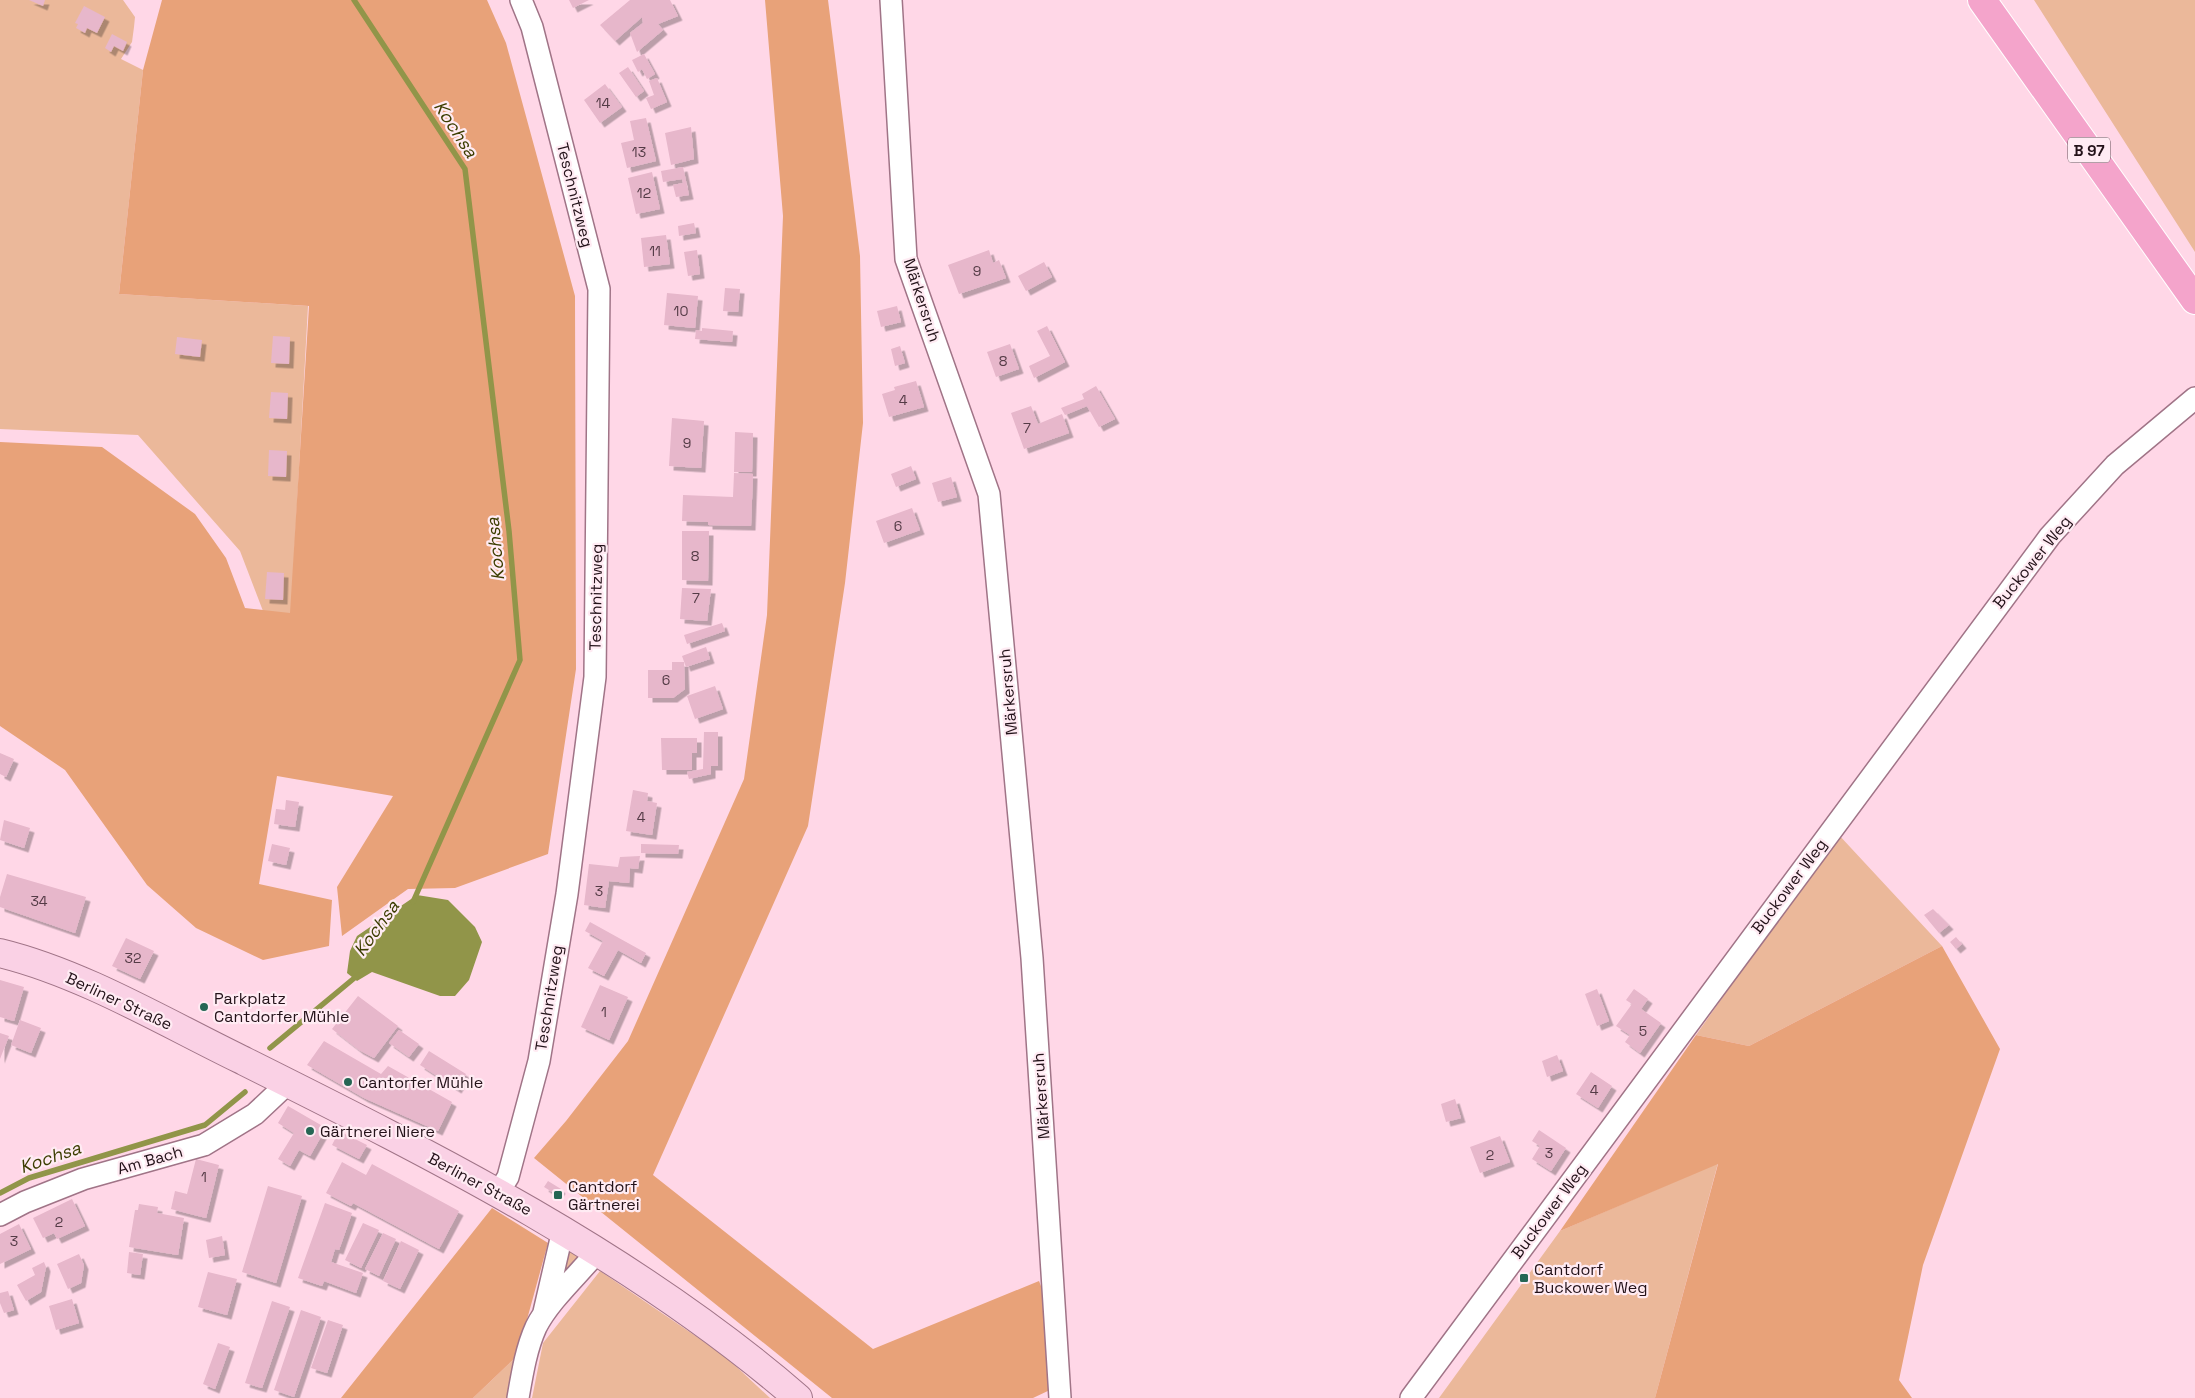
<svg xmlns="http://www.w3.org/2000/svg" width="2195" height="1398" font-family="'Space Grotesk',sans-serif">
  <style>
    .green { fill: #ebb89a }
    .forest { fill: #e8a279 }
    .water { fill: #919549 }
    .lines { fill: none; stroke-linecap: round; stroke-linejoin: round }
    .stream { stroke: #919549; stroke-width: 5.5 }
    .building { fill: #e7b7cb; filter: url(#shadow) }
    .minor-casing { stroke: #a07487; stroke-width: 24 }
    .secondary-casing { stroke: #a07487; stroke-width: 30 }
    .primary-casing { stroke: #fff; stroke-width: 30 }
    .minor { stroke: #fff; stroke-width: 21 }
    .secondary { stroke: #fad1e5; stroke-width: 28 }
    .primary { stroke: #f4a4cb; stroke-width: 28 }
    .poi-dot { fill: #256654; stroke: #ffebf3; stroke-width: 2 }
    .labels { text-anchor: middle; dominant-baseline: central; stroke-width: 4.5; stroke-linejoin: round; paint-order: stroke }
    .number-label { font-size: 14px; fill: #543b46 }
    .shield { fill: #ffebf3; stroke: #65535a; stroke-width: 1 }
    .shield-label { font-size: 15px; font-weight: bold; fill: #231219 }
    .street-label { font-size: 16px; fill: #231219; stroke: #ffebf3 }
    .poi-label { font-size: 16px; fill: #231219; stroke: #ffebf3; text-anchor: start }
    .water-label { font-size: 18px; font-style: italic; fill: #3c3d00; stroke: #ffebf3 }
  </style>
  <defs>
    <filter id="shadow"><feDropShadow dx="4.5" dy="4.5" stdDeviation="0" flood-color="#0004"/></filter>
  </defs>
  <rect width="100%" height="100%" fill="#ffd7e7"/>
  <path class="green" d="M0,0H123L135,17L134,27L132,42L121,59L143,70L119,294L308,306L291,614L263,611L240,551L138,435L0,429Z
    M2034,0H2195V252Z
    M1838,834L1942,946L1749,1046L1696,1035Z
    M1718,1163L1655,1398H1439L1560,1231Z
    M570,1250L578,1256V1260L560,1291L561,1256Z
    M600,1271L725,1356L770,1398H532L543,1343Z
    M517,1356L510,1398H473Z"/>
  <path class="forest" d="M162,0H487L506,43L575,296L576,669L548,854L455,888L408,889L342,936L337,887L393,796L277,776L259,884L332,900L329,946L263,960L196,928L147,885L65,770L0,726V442L102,447L195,514L226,558L245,608L290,613L309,306L119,294L143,70Z
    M765,0H828L860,256L863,423L845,583L808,826L653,1175L873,1349L1039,1281L1046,1299L1052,1389L1033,1398H832L534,1158L566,1121L628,1041L744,779L767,615L783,216Z
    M1942,946L2000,1049L1923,1265L1899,1380L1912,1398H1655L1718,1164L1560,1231L1696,1035L1749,1046Z
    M492,1208L548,1243L517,1356L473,1398H341Z"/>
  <path class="water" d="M417,895L448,900L475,927L482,942L469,980L455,996H440L372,972L357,981L347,973L350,951L357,936Z"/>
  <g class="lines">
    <path class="stream" d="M354,0L465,169L509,531L520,660L413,902
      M270,1048L358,975
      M0,1193L29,1178L205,1125L245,1092"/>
  </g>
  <path class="building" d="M29,0H45L43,6Z
    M569,0H589L573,8Z
    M630,0H670L678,16L658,24L663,30L637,52L630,33L643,23L642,17L615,41L600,25Z
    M84,6L105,17L97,33L87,28L85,33L76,28L78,24L75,23Z
    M112,34L127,42L123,51L114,46L111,52L105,48Z
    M644,54L655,74L647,79L642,69L638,72L632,60Z
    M628,67L644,91L636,97L619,73Z
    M657,78L667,102L651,109L646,98L654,95L649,81Z
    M605,84L622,107L600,123L584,100Z
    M646,118L656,161L627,168L621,143L634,140L630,121Z
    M691,127L694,159L671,165L665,133Z
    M683,167L689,195L676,197L673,185L683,183L682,179L663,182L661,171Z
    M652,172L660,209L636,214L628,178Z
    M694,223L696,233L679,236L678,226Z
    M666,235L670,264L644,267L641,238Z
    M697,250L700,274L688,276L684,252Z
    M989,250L993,263L999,260L1006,278L959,294L948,265Z
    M1044,262L1052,277L1026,291L1018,276Z
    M725,288L740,289L738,312L723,311Z
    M667,293L698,296L695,328L664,325Z
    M897,306L901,322L881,327L877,311Z
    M1047,326L1065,362L1034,378L1029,366L1050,356L1037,331Z
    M702,328L733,331L732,342L695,339L696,330L702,331Z
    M273,336L290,337L289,364L271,363Z
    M177,337L202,340L200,357L175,354Z
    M1010,344L1019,369L996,377L987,352Z
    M900,346L905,363L895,366L891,349Z
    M916,381L924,407L889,417L882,394L895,390L894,387Z
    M1096,386L1115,419L1099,427L1087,406L1065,415L1061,408L1084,399L1082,394Z
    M271,392L288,393L287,419L269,418Z
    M1031,406L1038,424L1062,414L1069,433L1024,449L1011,413Z
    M672,418L704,421L701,468L669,466Z
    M735,432L753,433L752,472H734Z
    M269,450L287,451L286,477L268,476Z
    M911,466L916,479L896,487L891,474Z
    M734,473L753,474L751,526L708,525V522L682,521L683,495L733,497Z
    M951,477L957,497L938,502L932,483Z
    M912,508L920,530L884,543L876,521Z
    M682,531H709L708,581L682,580Z
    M267,572L284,573L283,600L265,599Z
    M682,588L711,589L707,621L680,619Z
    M722,623L725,631L687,644L684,635Z
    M706,647L710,659L686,667L682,656Z
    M672,662H684L685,689L673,698H648V670H672Z
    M715,686L723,709L695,719L687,696Z
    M704,732H718V766H711V774L689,779L687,772L703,769Z
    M661,738H697V753H692V770H662Z
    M0,753L14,759L6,777L0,774Z
    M633,790L648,793L647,801L657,803L652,835L626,831Z
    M286,800L299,802L295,827L274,824L276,809L285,810Z
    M4,820L30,828L24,848L0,840Z
    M272,844L290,848L286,865L268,861Z
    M641,844L679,845L678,854L641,853Z
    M640,856L638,869L630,868L629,883L609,881L605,908L584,905L589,864L618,867L620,857Z
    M7,874L86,897L75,933L0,907V897Z
    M1933,909L1949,925L1939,933L1924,915Z
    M590,922L646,953L641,963L618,950L604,976L588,968L603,941L585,931Z
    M1956,937L1962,944L1956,949L1950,942Z
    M126,938L154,951L140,979L112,966Z
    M0,980L24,987L14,1021L0,1017Z
    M600,985L628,997L609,1040L581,1027Z
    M1597,989L1609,1021L1597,1026L1585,994Z
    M1634,989L1648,999L1641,1009L1661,1023L1640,1053L1625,1042L1630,1035L1616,1026L1632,1004L1626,1000Z
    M358,996L398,1026L374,1058L359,1050L332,1029Z
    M20,1020L41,1028L31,1053L11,1045Z
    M399,1030L419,1044L409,1057L389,1043Z
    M0,1033L9,1036L0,1059Z
    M324,1041L381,1074L388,1066L452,1102L438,1131L364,1098L307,1065Z
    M429,1051L466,1074L457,1089L420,1065Z
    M1557,1055L1563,1071L1547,1077L1542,1061Z
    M1591,1072L1612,1086L1598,1108L1576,1094Z
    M1455,1099L1461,1118L1446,1122L1441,1104Z
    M288,1106L326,1128L310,1156L299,1150L290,1166L278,1159L294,1133L278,1123Z
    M1539,1130L1566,1148L1551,1171L1532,1159L1540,1146L1532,1141Z
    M339,1131L367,1145L359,1159L332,1145Z
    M1500,1136L1510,1162L1480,1173L1470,1147Z
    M196,1159L219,1165L206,1218L171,1209L175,1191L187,1194Z
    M342,1162L366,1175L372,1164L459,1211L439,1249L353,1203L351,1206L326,1193Z
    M548,1181L561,1189L557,1195L544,1187Z
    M268,1186L302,1196L276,1283L242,1272Z
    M72,1199L85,1226L57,1239L54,1233L43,1238L33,1218Z
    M325,1203L352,1213L339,1250L335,1249L331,1262L363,1273L356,1293L324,1281L322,1286L298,1278Z
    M139,1204L158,1207L157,1213L184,1218L178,1255L129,1247L135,1210H138Z
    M363,1223L379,1230L361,1268L345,1260Z
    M19,1224L31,1249L0,1264V1234Z
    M383,1233L396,1239L379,1276L365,1269Z
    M222,1236L225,1255L209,1258L206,1240Z
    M401,1241L419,1250L400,1289L383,1281Z
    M129,1252L143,1254L140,1275L127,1273Z
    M79,1254L84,1265L81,1283L68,1289L57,1264Z
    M44,1262L46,1267L41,1292L26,1301L17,1285L35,1275L32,1268Z
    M208,1272L237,1279L227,1315L198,1307Z
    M8,1291L14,1310L4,1313L0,1303V1293Z
    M72,1299L79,1323L56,1330L49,1306Z
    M272,1301L290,1307L262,1388L245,1383Z
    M301,1310L321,1317L294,1397L274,1390Z
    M328,1320L343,1325L327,1373L311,1368Z
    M218,1343L230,1347L215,1389L203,1384Z"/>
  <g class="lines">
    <g class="minor-casing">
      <path id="minor" d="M891,0L906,259L989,494L1032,958L1060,1398
        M498,1193L508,1177L539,1061L567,894L595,677L599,289L532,27L521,0
        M0,1215L25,1202L83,1179L204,1145L255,1114L288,1083
        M544,1312L563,1230
        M518,1398C522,1375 526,1349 536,1327C549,1301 578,1275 597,1252
        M1411,1398L2050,536L2115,465L2195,398"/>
    </g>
    <g class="secondary-casing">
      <path id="secondary" d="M0,953C82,973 164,1022 240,1059C434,1156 633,1255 798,1398"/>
    </g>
    <g class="primary-casing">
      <path id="primary" d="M1982,0L2195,300"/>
    </g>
    <use href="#minor" class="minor"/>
    <use href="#secondary" class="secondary"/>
    <use href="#primary" class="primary"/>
  </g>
  <g class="poi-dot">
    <circle cx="204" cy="1007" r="5"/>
    <circle cx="348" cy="1082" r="5"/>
    <circle cx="310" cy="1131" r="5"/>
    <rect x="553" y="1190" width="10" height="10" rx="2.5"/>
    <rect x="1519" y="1273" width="10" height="10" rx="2.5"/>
  </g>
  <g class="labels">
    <g class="number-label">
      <text x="603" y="103">14</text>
      <text x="639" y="152">13</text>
      <text x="644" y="193">12</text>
      <text x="655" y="251">11</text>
      <text x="977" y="271">9</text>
      <text x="681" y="311">10</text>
      <text x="1003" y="361">8</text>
      <text x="903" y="400">4</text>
      <text x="1027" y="428">7</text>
      <text x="687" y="443">9</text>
      <text x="898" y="526">6</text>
      <text x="695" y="556">8</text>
      <text x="696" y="598">7</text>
      <text x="666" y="680">6</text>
      <text x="641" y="817">4</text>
      <text x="599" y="891">3</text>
      <text x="39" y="901">34</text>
      <text x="133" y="958">32</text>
      <text x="604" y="1012">1</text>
      <text x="1643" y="1031">5</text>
      <text x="1594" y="1090">4</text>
      <text x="1549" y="1153">3</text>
      <text x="1490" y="1155">2</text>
      <text x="204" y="1177">1</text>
      <text x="59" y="1222">2</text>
      <text x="14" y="1241">3</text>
    </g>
    <rect class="shield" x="2068" y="137.5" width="42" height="25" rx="4"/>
    <g class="shield-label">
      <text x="2089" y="150">B 97</text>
    </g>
    <g class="street-label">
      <text transform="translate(575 195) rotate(76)">Teschnitzweg</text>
      <text transform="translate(922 300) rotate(72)">Märkersruh</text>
      <text transform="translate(2032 562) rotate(-51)">Buckower Weg</text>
      <text transform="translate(596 597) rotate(-89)">Teschnitzweg</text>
      <text transform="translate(1008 692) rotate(-95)">Märkersruh</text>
      <text transform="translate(1789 886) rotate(-53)">Buckower Weg</text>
      <text transform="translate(549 998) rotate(-81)">Teschnitzweg</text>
      <text transform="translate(119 1001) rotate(25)">Berliner Straße</text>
      <text transform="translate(1041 1096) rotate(-94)">Märkersruh</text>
      <text transform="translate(150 1160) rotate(-16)">Am Bach</text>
      <text transform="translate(480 1184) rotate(28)">Berliner Straße</text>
      <text transform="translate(1549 1211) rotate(-53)">Buckower Weg</text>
    </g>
    <g class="poi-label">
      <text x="214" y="998">Parkplatz<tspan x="214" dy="18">Cantdorfer Mühle</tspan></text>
      <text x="358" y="1082">Cantorfer Mühle</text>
      <text x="320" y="1131">Gärtnerei Niere</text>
      <text x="568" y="1186">Cantdorf<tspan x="568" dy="18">Gärtnerei</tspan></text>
      <text x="1534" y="1269">Cantdorf<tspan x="1534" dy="18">Buckower Weg</tspan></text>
    </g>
    <g class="water-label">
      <text transform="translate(456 129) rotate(57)">Kochsa</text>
      <text transform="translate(495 549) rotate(-95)">Kochsa</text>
      <text transform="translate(376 928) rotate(-54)">Kochsa</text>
      <text transform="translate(50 1157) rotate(-19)">Kochsa</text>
    </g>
  </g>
</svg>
